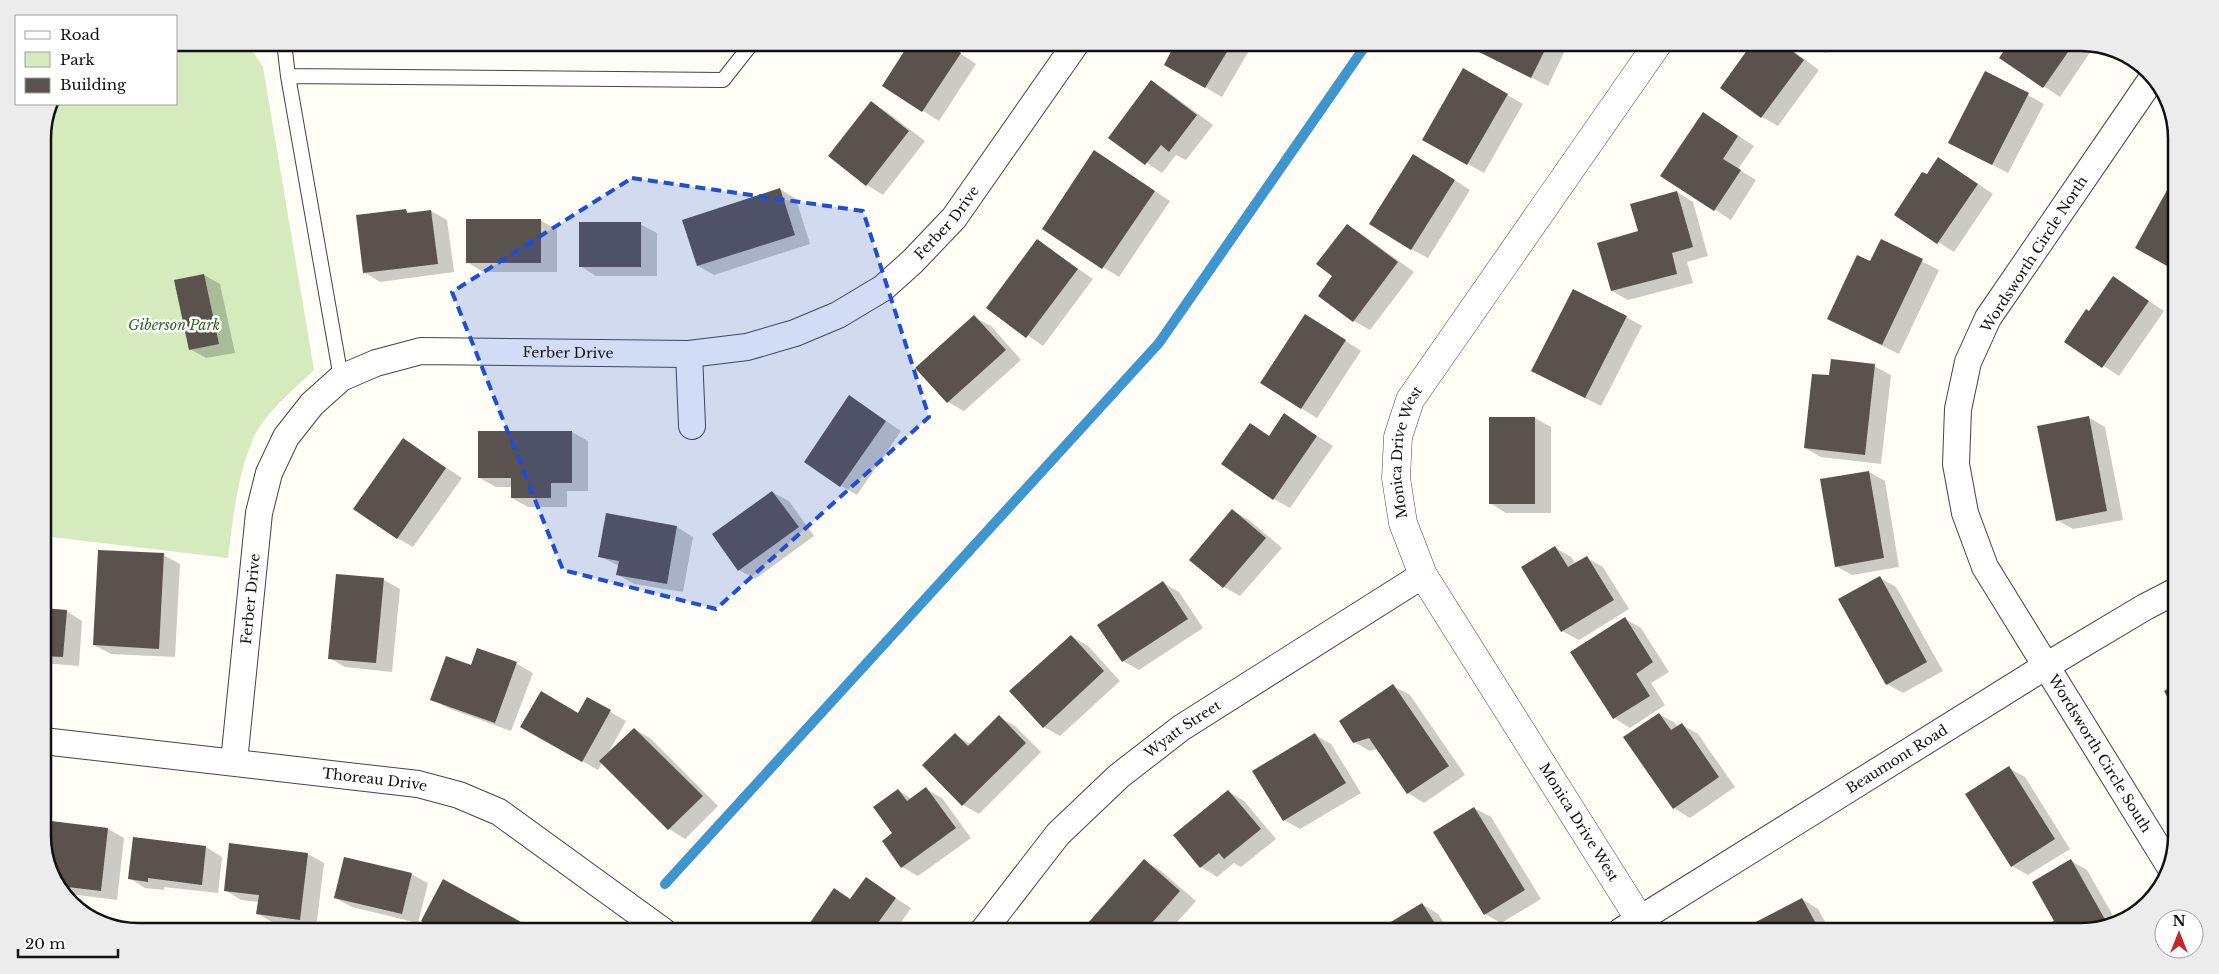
<svg xmlns="http://www.w3.org/2000/svg" width="2219" height="974" font-family="'Libre Baskerville',serif">
  <style>
    .green { fill: #d5ebbd }
    .shadow { fill: #0003 }
    .lines { fill: none; stroke-linecap: round; stroke-linejoin: round }
    .stream { stroke: #3f96cf; stroke-width: 10 }
    .building { fill: #5a524d }
    .service-casing { stroke: #444; stroke-width: 16 }
    .minor-casing { stroke: #444; stroke-width: 28 }
    .tertiary-casing { stroke: #444; stroke-width: 29 }
    .service { stroke: #fff; stroke-width: 14 }
    .minor { stroke: #fff; stroke-width: 26 }
    .tertiary { stroke: #fff; stroke-width: 28 }
    .marked { fill: #1d4ed8; fill-opacity: 0.2; stroke: #1d4ed8; stroke-width: 4; stroke-dasharray: 10 6; stroke-linejoin: round }
    .labels { text-anchor: middle; dominant-baseline: central; stroke-width: 5; stroke-linejoin: round; paint-order: stroke }
    .street-label { font-size: 14px; fill: #111; stroke: #fff }
    .park-label { font-size: 14px; font-style: italic; fill: #2f6b1f; stroke: #fff }
    .rim { fill: none; stroke: #111; stroke-width: 2.5 }
  </style>
  <rect width="100%" height="100%" fill="#fffdf5"/>
  <path class="green" d="M176,43H247L263,67L314,370C294,389 264,414 253,439C237,476 233,518 228,558L43,536V132L56,104H176Z"/>
  <path class="shadow" d="M943,42L976,64L939,121L884,86Z
    M975,42H991L986,49Z
    M1178,42H1254L1222,97L1165,64Z
    M1475,42H1569L1548,86L1473,48Z
    M1755,42H1781L1819,70L1778,126L1762,117Z
    M1808,42H1833L1826,53Z
    M2012,42H2081L2095,45L2060,97L2001,58Z
    M1463,70L1523,104L1484,173L1424,139Z
    M1151,82L1167,91L1213,125L1186,160L1176,155L1162,173L1110,138Z
    M2028,95L2044,104L2008,173L1949,142Z
    M871,103L887,112L925,141L883,195L867,185L829,156Z
    M1719,123L1754,146L1738,169L1756,180L1731,220L1662,175Z
    M1095,152L1170,201L1119,277L1043,229Z
    M1430,164L1470,190L1428,258L1411,249Z
    M1954,168L1993,194L1954,252L1895,215L1927,176Z
    M2172,185L2176,187V270L2136,247Z
    M780,189L796,199L810,244L714,275L698,266Z
    M1677,192L1693,202L1708,256L1687,262L1693,283L1628,300L1612,291L1639,232Z
    M406,210L411,214L431,211L447,220L454,272L380,282L364,272Z
    M540,220L557,230V272H483L467,262Z
    M640,224L657,233V276H596L580,266Z
    M1347,225L1363,235L1414,272L1370,330L1354,321L1334,276Z
    M1038,241L1093,279L1043,346L988,308Z
    M1881,241L1939,270L1899,354L1828,319L1871,263Z
    M204,275L220,284L235,353L206,358L190,349Z
    M2113,278L2164,311L2119,376L2066,341L2090,313Z
    M974,317L991,326L1021,360L964,411L948,402Z
    M1626,317L1642,326L1601,406L1549,380Z
    M1322,325L1361,351L1317,418L1301,408Z
    M1874,366L1891,375L1881,464L1821,457L1805,448L1830,377Z
    M850,397L901,431L857,495L841,486Z
    M1285,415L1333,446L1290,508L1274,499L1251,424L1270,436Z
    M2088,417L2105,427L2123,520L2073,529L2057,520Z
    M1490,418H1535L1551,427V513H1506L1490,503Z
    M572,432L588,441V491H567V507H528L512,498V487H496L480,478Z
    M403,439L462,478L413,547L397,538Z
    M1869,472L1885,481L1899,567L1852,575L1836,566Z
    M772,492L789,501L814,536L755,579L739,570Z
    M1233,511L1249,520L1282,548L1240,596L1224,587L1191,559Z
    M607,515L677,527L693,537L683,592L634,584L618,575L619,566L599,556Z
    M1555,548L1571,557L1576,564L1587,558L1603,567L1629,609L1579,640L1562,631Z
    M163,555L180,564L175,657L111,654L94,645Z
    M1880,578L1896,587L1943,671L1903,693L1887,684Z
    M384,580L400,589L392,672L345,667L329,658Z
    M1163,583L1179,592L1203,628L1139,670L1123,661Z
    M43,609L66,611L82,621L79,666L43,663Z
    M1625,619L1641,628L1669,672L1651,683L1665,705L1630,728L1614,718Z
    M1071,636L1088,646L1120,681L1060,736L1044,727Z
    M477,650L517,664L533,673L511,731L448,708L432,699L471,666Z
    M1393,686L1410,695L1465,775L1424,803L1408,793L1378,749L1370,751L1354,742Z
    M587,699L626,721L607,755L634,729L650,738L718,806L685,839L669,829L602,763L598,770L522,727L579,714Z
    M1659,714L1675,723L1678,727L1682,725L1698,734L1735,787L1690,818L1674,808L1625,737Z
    M999,717L1015,726L1041,752L979,814L963,805L924,765L955,735L971,744Z
    M1315,735L1331,744L1361,793L1300,829L1284,820Z
    M2009,768L2025,777L2070,849L2028,875L2012,866Z
    M926,789L942,798L971,838L918,876L902,867L894,833L898,790L912,799Z
    M1228,791L1244,801L1276,839L1241,867L1234,863L1217,877L1201,867L1175,836Z
    M1474,808L1491,817L1541,899L1501,923L1485,914Z
    M43,821L108,829L124,838L117,900L62,893L43,842Z
    M134,838L206,847L222,857L218,893L164,887V890L145,888L129,878Z
    M308,854L324,863L316,928L274,923L258,914L259,902L241,900L225,890Z
    M1144,861L1160,870L1196,901L1169,931H1083Z
    M2071,861L2087,870L2116,921L2081,931H2039L2056,922Z
    M411,874L428,883L418,923L352,907L335,898Z
    M866,879L911,908L895,931H809L807,930L851,900Z
    M444,881L536,931H441L422,921Z
    M1802,899L1818,909L1830,931H1750L1748,928Z
    M1422,904L1438,914L1449,931H1378Z"/>
  <g class="lines">
    <path class="stream" d="M665,884L1159,343L1368,42"/>
  </g>
  <path class="building" d="M910,42H944L961,53L922,112L882,86Z
    M1176,42H1233L1205,88L1164,65Z
    M1474,42H1549L1531,78L1471,48Z
    M1753,42H1780L1804,60L1761,118L1720,88Z
    M2010,42H2075L2043,88L1999,58Z
    M1463,68L1508,94L1467,165L1422,140Z
    M1985,71L2029,93L1992,165L1948,143Z
    M1151,80L1197,115L1169,152L1161,145L1145,165L1108,138Z
    M871,101L909,131L866,186L828,156Z
    M1703,112L1738,136L1723,159L1741,170L1714,211L1660,176Z
    M1094,150L1155,191L1102,269L1042,229Z
    M1413,154L1455,180L1411,250L1369,224Z
    M1938,157L1978,184L1937,244L1894,215L1922,172L1927,174Z
    M2171,183L2176,186V271L2135,248Z
    M780,188L795,235L697,266L682,220Z
    M1677,191L1693,247L1672,253L1677,274L1611,291L1597,243L1638,231L1630,204Z
    M406,209L407,213L431,210L438,264L363,273L356,215Z
    M466,219H541V263H466Z
    M579,222H641V267H579Z
    M1347,224L1398,262L1353,322L1318,296L1332,276L1316,264Z
    M1037,239L1078,269L1026,338L986,308Z
    M1881,239L1923,259L1882,345L1827,319L1857,255L1870,261Z
    M204,274L219,344L189,350L174,280Z
    M2113,276L2149,301L2102,368L2064,342L2086,309L2089,311Z
    M1573,289L1627,316L1585,398L1531,371Z
    M1305,314L1346,340L1301,409L1260,383Z
    M974,315L1006,350L947,403L915,368Z
    M1831,359L1875,364L1865,455L1804,448L1812,374L1829,375Z
    M849,395L886,421L840,487L804,462Z
    M1284,413L1317,436L1273,500L1221,464L1250,423L1269,436Z
    M2089,416L2107,511L2056,521L2037,426Z
    M1489,417H1535V504H1489Z
    M478,431H572V483H551V498H511V478H478Z
    M403,438L446,468L397,539L353,509Z
    M1869,471L1884,558L1835,567L1820,479Z
    M772,491L799,527L738,571L712,534Z
    M1232,509L1266,538L1223,588L1189,560Z
    M606,513L677,526L667,584L616,575L619,561L598,557Z
    M1555,546L1568,567L1587,556L1614,600L1561,632L1521,567Z
    M98,550L164,553L159,649L93,645Z
    M336,574L384,578L376,663L328,659Z
    M1880,576L1927,662L1886,685L1838,599Z
    M1163,581L1188,619L1122,662L1097,625Z
    M43,608L67,610L63,657L43,656Z
    M1625,617L1653,662L1636,674L1650,696L1613,719L1570,652Z
    M1071,635L1104,671L1043,728L1009,691Z
    M477,648L517,662L495,723L430,700L446,656L471,665Z
    M1393,684L1449,766L1407,794L1369,738L1353,743L1339,721Z
    M2176,684V713L2164,691Z
    M541,691L578,713L587,697L611,710L582,762L520,727Z
    M1659,713L1671,730L1682,723L1719,777L1673,809L1623,737Z
    M999,715L1026,743L962,806L922,765L955,733L968,746Z
    M634,728L703,796L668,830L599,761Z
    M1315,733L1346,783L1283,821L1252,771Z
    M2009,766L2055,839L2011,867L1965,794Z
    M926,787L956,828L901,868L882,841L892,833L873,807L898,789L907,801Z
    M1228,790L1261,829L1224,859L1219,853L1200,868L1173,835Z
    M1474,807L1525,890L1484,915L1433,832Z
    M43,820L108,828L101,891L59,886L43,842Z
    M133,837L206,846L202,885L148,878V882L128,879Z
    M229,843L308,853L300,920L256,914L259,895L224,891Z
    M344,857L412,873L402,914L334,898Z
    M1144,859L1180,891L1145,931H1081Z
    M2071,859L2107,923L2081,931H2036L2054,921L2032,882Z
    M866,877L896,898L872,931L805,930L834,888L850,899Z
    M443,879L530,927L528,931H440L421,921Z
    M1802,898L1820,931H1749L1746,927Z
    M1422,903L1440,931H1376Z"/>
  <g class="lines">
    <g class="service-casing">
      <path id="service" d="M284,42L288,76L341,378
        M288,76L723,80L753,42"/>
    </g>
    <g class="minor-casing">
      <g id="minor">
        <path id="s1" d="M2153,77L1988,318L1968,362L1958,409L1956,464L1965,513L1985,567L2170,867"/>
        <path d="M689,354L692,426"/>
        <path id="s2" d="M43,741L418,784L459,795L499,812L663,931"/>
        <path id="s3" d="M234,762L259,513L269,473L286,437L312,404L341,378L376,363L421,351L689,354L747,347L795,333L838,315L883,288L913,261L954,218L1077,42"/>
        <path id="s4" d="M983,931L1058,834L1119,776L1181,728L1423,575"/>
        <path id="s5" d="M1621,931L2046,666L2145,607L2176,591"/>
      </g>
    </g>
    <g class="tertiary-casing">
      <g id="tertiary">
        <path id="s6" d="M1647,931L1423,575L1403,523L1396,478L1398,437L1410,400L1659,42"/>
      </g>
    </g>
    <use href="#service" class="service"/>
    <use href="#minor" class="minor"/>
    <use href="#tertiary" class="tertiary"/>
  </g>
  <path class="marked" d="M632,178L863,211L929,417L716,609L563,570L452,292Z"/>
  <g class="labels">
    <g class="street-label">
      <text stroke="none"><textPath href="#s3" startOffset="1064">Ferber Drive</textPath></text>
      <text transform="translate(2034 254) rotate(-57)">Wordsworth Circle North</text>
      <text stroke="none"><textPath href="#s3" startOffset="644">Ferber Drive</textPath></text>
      <text stroke="none"><textPath href="#s6" startOffset="549">Monica Drive West</textPath></text>
      <text stroke="none"><textPath href="#s3" startOffset="164">Ferber Drive</textPath></text>
      <text stroke="none"><textPath href="#s4" startOffset="286">Wyatt Street</textPath></text>
      <text stroke="none"><textPath href="#s1" startOffset="770">Wordsworth Circle South</textPath></text>
      <text stroke="none"><textPath href="#s5" startOffset="325">Beaumont Road</textPath></text>
      <text stroke="none"><textPath href="#s2" startOffset="334">Thoreau Drive</textPath></text>
      <text transform="translate(1579 822) rotate(58)">Monica Drive West</text>
    </g>
    <g class="park-label">
      <text x="174" y="325">Giberson Park</text>
    </g>
  </g>
  <path d="M0 0H2219V974H0ZM138 51H2081A87 87 0 0 1 2168 138V836A87 87 0 0 1 2081 923H138A87 87 0 0 1 51 836V138A87 87 0 0 1 138 51Z" fill="#ececec" fill-rule="evenodd"/>
  <path class="rim" d="M138 51H2081A87 87 0 0 1 2168 138V836A87 87 0 0 1 2081 923H138A87 87 0 0 1 51 836V138A87 87 0 0 1 138 51Z"/>
  <rect x="15" y="15" width="162" height="90" fill="#ffffff" stroke="#a0a0a0"/>
  <rect x="25" y="31" width="25" height="8" fill="#ffffff" stroke="#a0a0a0"/>
  <text x="60" y="40" font-size="15" fill="#111111">Road</text>
  <rect x="25" y="52" width="25" height="15" fill="#d5ebbd" stroke="#a0a0a0"/>
  <text x="60" y="65" font-size="15" fill="#111111">Park</text>
  <rect x="25" y="78" width="25" height="15" fill="#5a524d" stroke="#a0a0a0"/>
  <text x="60" y="90" font-size="15" fill="#111111">Building</text>
  <g transform="translate(2179 934)"><circle r="24" fill="#ffffff" stroke="#a0a0a0"/>
  <path d="M0-4L9 19L0 12L-9 19Z" fill="#c4262e"/>
  <text y="-8" font-size="14" font-weight="bold" text-anchor="middle" fill="#111111">N</text>
  </g>
  <path d="M18 949v8h100v-8" fill="none" stroke="#111111" stroke-width="2.5"/>
  <text x="25" y="949" font-size="15" fill="#111111" stroke="#ffffff" stroke-width="4" paint-order="stroke">20 m</text>
</svg>
